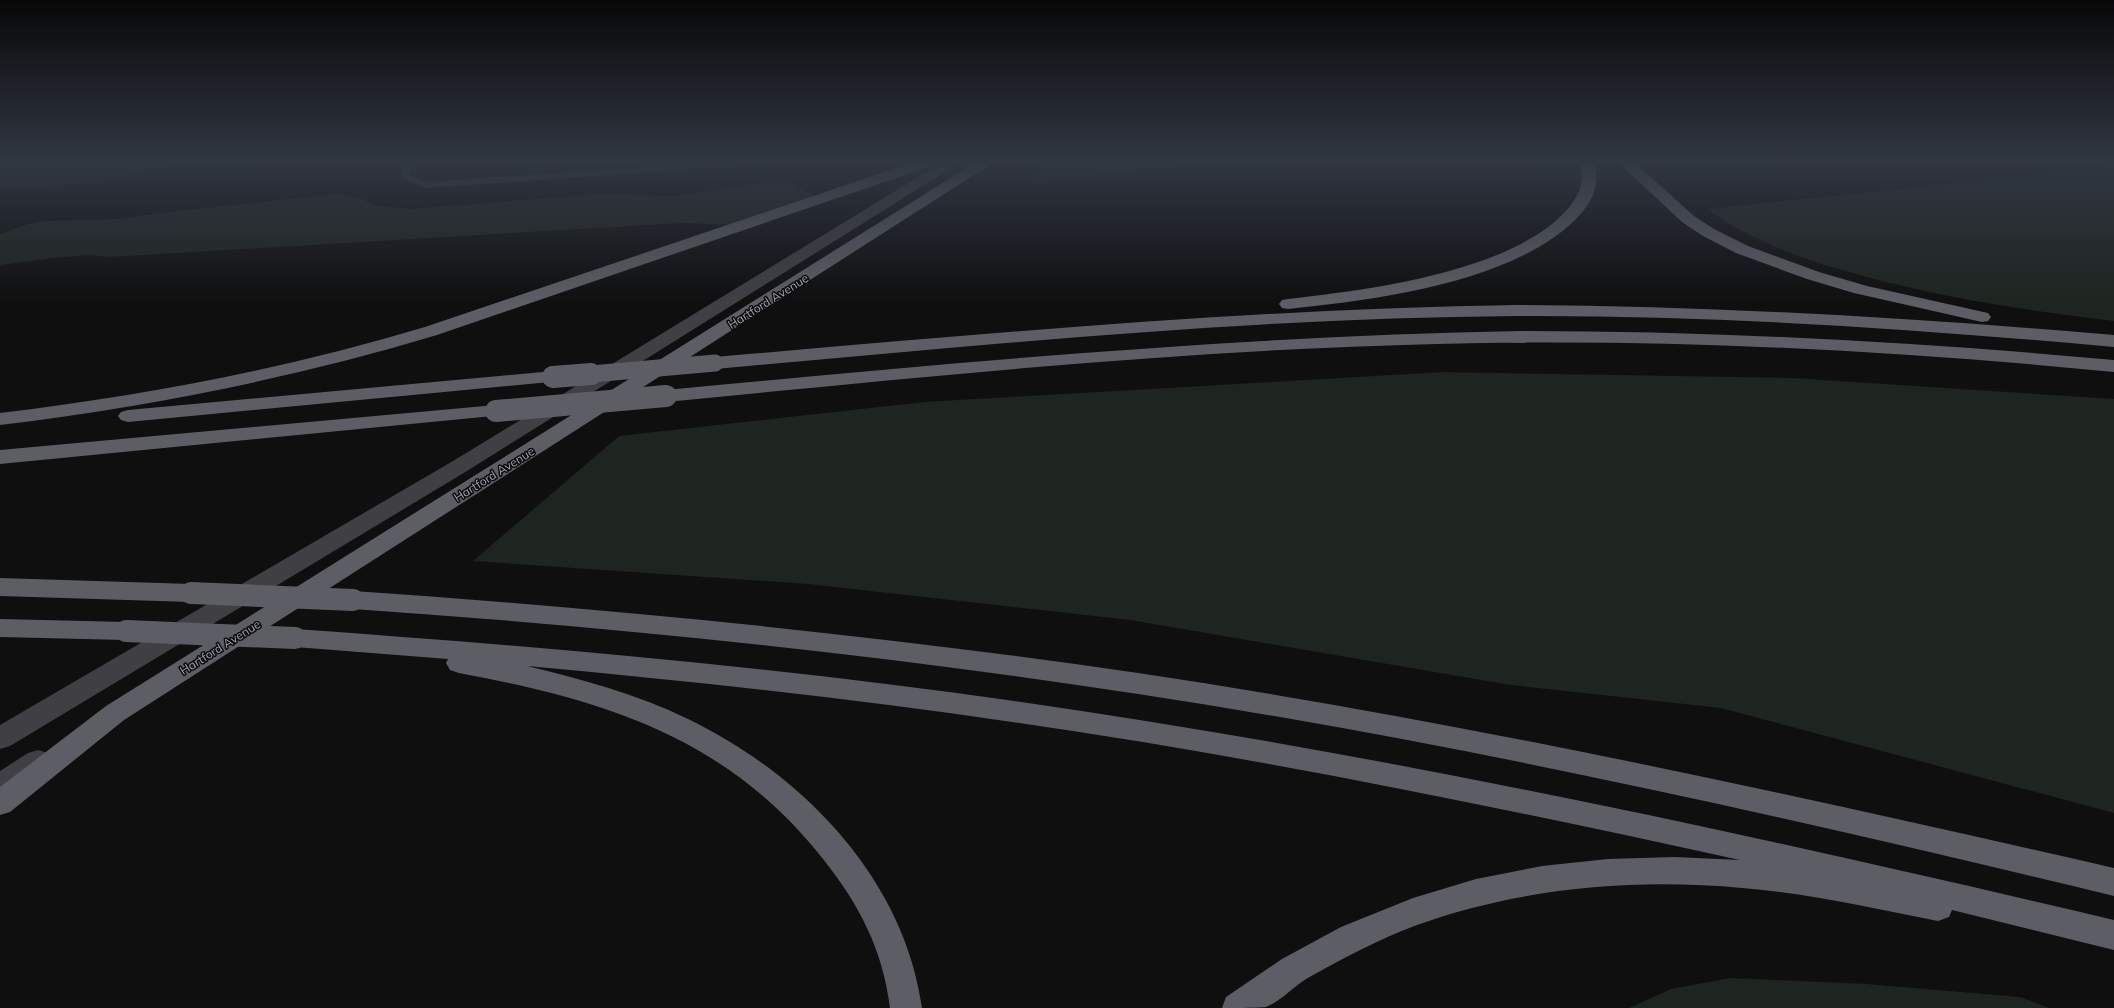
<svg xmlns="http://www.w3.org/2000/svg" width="2114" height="1008" font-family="Mulish,sans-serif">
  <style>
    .green { fill: #1e241f }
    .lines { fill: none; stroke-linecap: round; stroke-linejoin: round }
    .lane { fill: #353639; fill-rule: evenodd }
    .secondary { fill: #3f3f44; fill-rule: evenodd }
    .highway { fill: #5d5e65; fill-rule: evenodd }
    .highway-bridge-far1 { stroke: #5d5e65; stroke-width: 17 }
    .highway-bridge { stroke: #5d5e65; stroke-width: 22 }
    .labels { text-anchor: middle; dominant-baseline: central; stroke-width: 3; stroke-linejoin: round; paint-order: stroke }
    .street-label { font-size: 12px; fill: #a2a4af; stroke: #0a0a0b }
  </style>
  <rect width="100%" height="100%" fill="#0f0f10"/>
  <path class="green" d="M0,162H190L97,182L11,189L0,186Z
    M1051,162H1226L1029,182Z
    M2114,167V321C2031,311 1948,299 1867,277C1811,262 1755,244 1707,209Z
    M777,181L792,183L816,198L735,225L683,223L109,257L89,255L53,258L0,265V234L28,224L45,221L117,219L176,211L339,194L359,198L377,206L411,209L600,194L674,196Z
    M1444,372L1792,378L2114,399V813L1721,708L1511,685L1130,620L808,584L473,561L619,436L924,402Z
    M1731,978L1867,984L2020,997L2049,1008H1629L1671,989Z"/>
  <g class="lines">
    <path class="lane" d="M406,162H414L409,173L411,176L427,182L722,162H766L762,164L426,188L404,180L401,173Z"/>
    <path class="secondary" d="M943,162H961L467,471L10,746L0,749V725L453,461Z
      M38,750L48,753L52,761C44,775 16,791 0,797V771L28,753Z"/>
    <path class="highway" d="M914,162H936L934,165L437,335C294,378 149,407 0,425V413C144,396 285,369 425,327Z
      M976,162H994L124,720L10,812L0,815V787L106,706Z
      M1580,162H1594C1601,185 1592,203 1576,219C1512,283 1375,300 1288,309L1282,308L1279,304L1282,300L1288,299C1367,290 1502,273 1561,216C1577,200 1586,185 1580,162Z
      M1618,162H1634L1694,216L1714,229L1748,246L1819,272L1867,286L1988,313L1991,317L1988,321L1982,322L1854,293L1807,279L1736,253L1703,236L1682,222Z
      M1517,305C1717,306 1915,318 2114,335V347C1915,329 1716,315 1516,316C1248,318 982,345 715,369L708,367L705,363L708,359L715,357C982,334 1249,309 1517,305Z
      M1521,331C1720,331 1917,342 2114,360V372C1889,350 1663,338 1437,344C1179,350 922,377 666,402L659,400L656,396L659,392L666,390C951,363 1235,336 1521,331Z
      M553,371L560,373L563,377L560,381L128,422L121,420L118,416L121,412L128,410Z
      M496,405L503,407L506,411L503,415L0,464V450Z
      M0,578L191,584L199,587L203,593L199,599L191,602L0,596Z
      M353,591C616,609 877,635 1138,673C1466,722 1791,794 2114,868V896C1791,818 1467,744 1138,694C878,654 616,627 353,609L345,606L341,600L345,594Z
      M0,619L126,622L135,624L138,631L135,638L126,640L0,637Z
      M295,629C535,646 776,667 1014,701C1385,754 1750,834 2114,920V950L1952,910L1949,917L1938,921C1873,908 1808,893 1742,888C1633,878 1521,888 1417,925C1379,939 1342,959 1306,979C1293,987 1281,1001 1266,1007C1258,1008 1232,1008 1222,1008L1226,997L1282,959L1341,927L1413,898L1476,879L1542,866L1608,859L1675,857L1740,860C1499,807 1256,757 1012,722C850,698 689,681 527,666C581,679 637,694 688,719C802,774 904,878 922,1008H890C883,950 859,904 823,859C728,738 605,700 459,673L450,670L446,663L448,659L295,647L286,645L283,638L286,631Z"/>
    <path class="highway-bridge-far1" d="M580,375L715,363"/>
    <path class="highway-bridge" d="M553,377L591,374
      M496,411L666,396
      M191,593L353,600
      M126,631L295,638"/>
  </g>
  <linearGradient id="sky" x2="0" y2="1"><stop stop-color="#080809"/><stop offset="0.53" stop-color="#313742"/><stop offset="1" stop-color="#313742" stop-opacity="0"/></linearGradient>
  <rect width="2114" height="303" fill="url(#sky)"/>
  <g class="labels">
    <g class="street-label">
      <text transform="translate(768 301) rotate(-32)">Hartford Avenue</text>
      <text transform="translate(494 474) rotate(-32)">Hartford Avenue</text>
      <text transform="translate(220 647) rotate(-32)">Hartford Avenue</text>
    </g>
  </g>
</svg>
